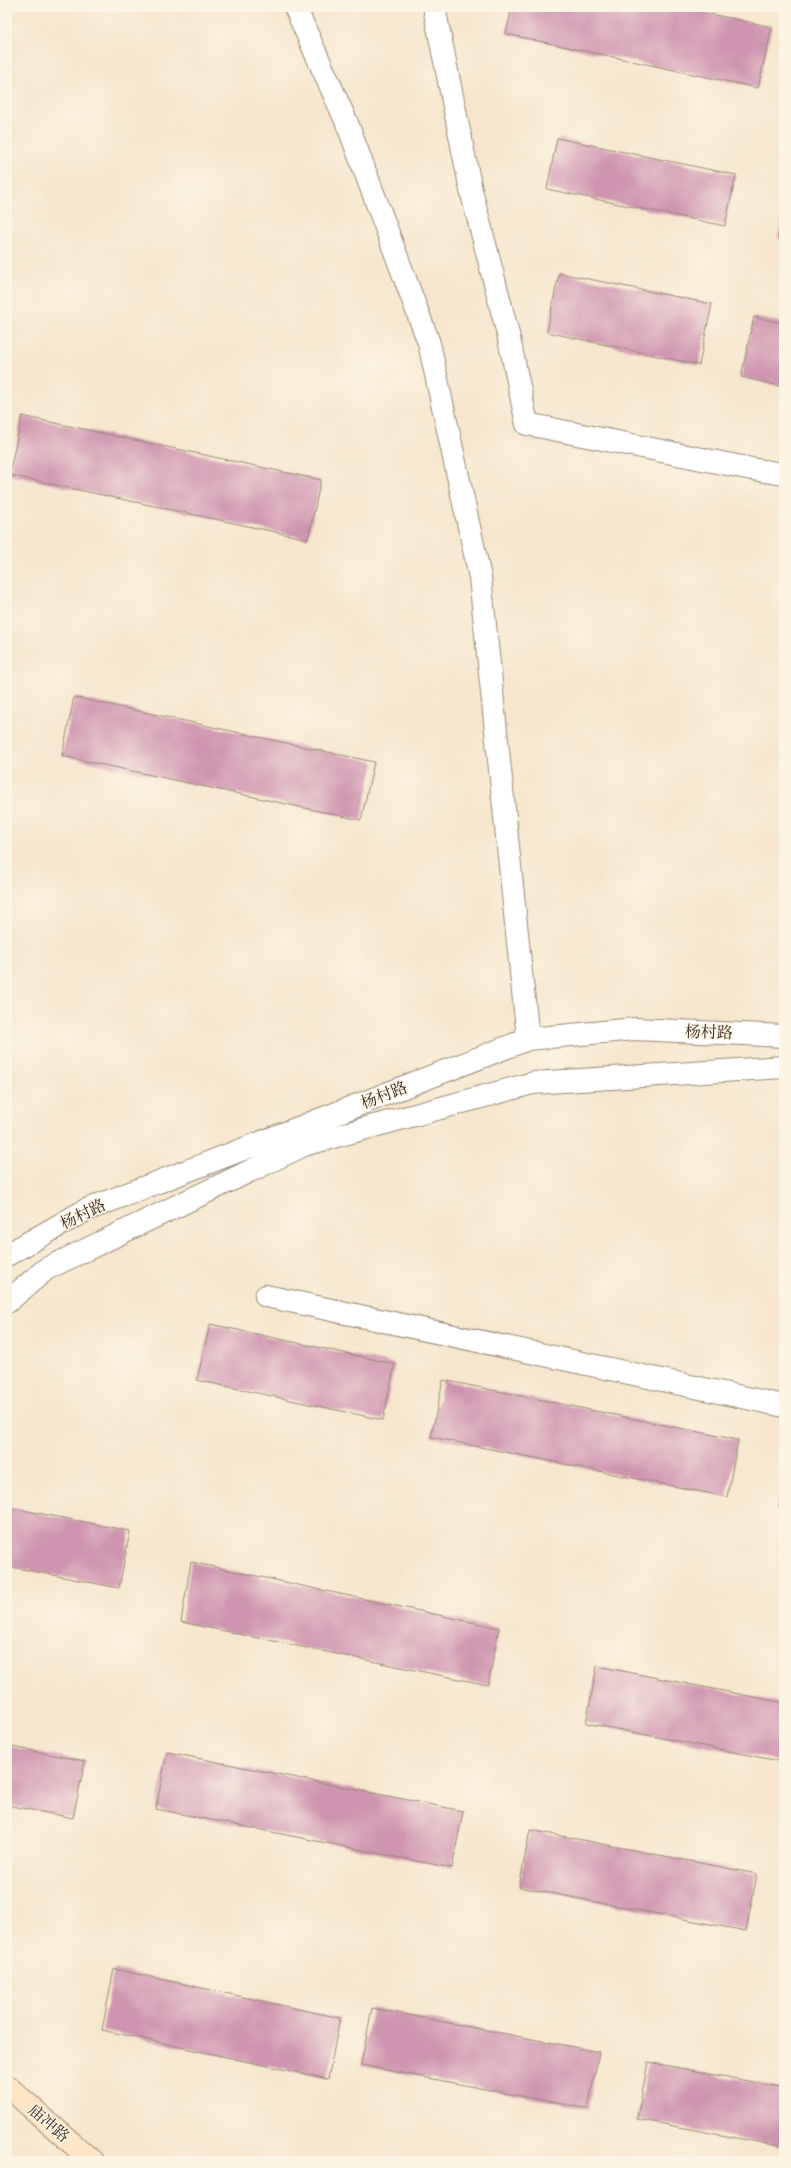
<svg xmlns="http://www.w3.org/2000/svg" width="791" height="2168" font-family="'EB Garamond','Noto Serif SC',serif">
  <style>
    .building { fill: #cf95b0 }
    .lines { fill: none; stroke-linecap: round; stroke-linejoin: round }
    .minor-casing { stroke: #988876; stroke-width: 24 }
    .tertiary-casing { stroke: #988876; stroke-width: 24 }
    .secondary-casing { stroke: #988876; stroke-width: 24 }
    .minor { stroke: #fff; stroke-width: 22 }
    .tertiary { stroke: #fff; stroke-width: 22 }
    .secondary { stroke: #fde5c5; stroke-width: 22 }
    .labels { text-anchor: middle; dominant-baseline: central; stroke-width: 3; stroke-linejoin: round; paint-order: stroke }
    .street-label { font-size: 16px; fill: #3b2a1e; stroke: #fcf5e5 }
  </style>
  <rect width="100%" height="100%" fill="#fcf5e5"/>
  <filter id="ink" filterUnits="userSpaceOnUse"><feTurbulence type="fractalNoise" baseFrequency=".025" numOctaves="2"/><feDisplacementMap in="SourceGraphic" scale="8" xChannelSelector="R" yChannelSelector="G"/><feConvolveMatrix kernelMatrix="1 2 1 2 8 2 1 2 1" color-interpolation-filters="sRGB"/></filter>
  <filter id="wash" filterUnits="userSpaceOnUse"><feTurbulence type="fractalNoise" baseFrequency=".012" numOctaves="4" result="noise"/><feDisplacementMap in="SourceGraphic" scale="16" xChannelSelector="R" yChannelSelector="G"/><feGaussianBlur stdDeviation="0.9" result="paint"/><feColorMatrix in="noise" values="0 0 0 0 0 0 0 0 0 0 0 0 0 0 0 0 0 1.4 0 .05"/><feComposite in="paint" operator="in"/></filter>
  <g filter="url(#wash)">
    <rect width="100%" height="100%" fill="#f6e6cd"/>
    <g id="blocks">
      <path class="building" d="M512,7H677L772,27L758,88L506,34Z
        M557,138L736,175L725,226L547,189Z
        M783,212H784V240L778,238Z
        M559,273L712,304L699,365L547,332Z
        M754,317L784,323V387L741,377Z
        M22,416L321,480L308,539L9,475Z
        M74,697L374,762L361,820L62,756Z
        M210,1324L395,1364L383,1420L197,1380Z
        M443,1380L738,1440L727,1497L431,1437Z
        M783,1488H784V1507L779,1506Z
        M7,1507L130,1531L119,1588L7,1566Z
        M191,1562L499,1628L488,1685L181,1622Z
        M597,1666L784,1703V1762L586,1723Z
        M7,1746L85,1761L73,1818L7,1805Z
        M167,1752L463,1811L452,1868L156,1809Z
        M530,1830L757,1874L746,1931L519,1887Z
        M114,1969L340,2018L328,2079L102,2030Z
        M372,2008L599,2052L588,2109L361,2065Z
        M648,2062L784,2088V2147L637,2119Z"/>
    </g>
  </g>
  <g filter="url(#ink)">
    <use href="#blocks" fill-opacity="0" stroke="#988876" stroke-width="1"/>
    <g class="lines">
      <g class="minor-casing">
        <path id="minor" d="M434,7L471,190L508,334L527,424L752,469L784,474
          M266,1296L784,1406"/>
      </g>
      <g class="tertiary-casing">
        <path id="tertiary" d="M295,7L347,123L429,343L480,577L528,1039
          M7,1255L86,1210L528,1039L635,1029L784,1036
          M7,1302L46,1269L304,1145L533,1083L784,1067"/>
      </g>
      <g class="secondary-casing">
        <path id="secondary" d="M7,2086L92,2161"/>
      </g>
      <use href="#minor" class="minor"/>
      <use href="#tertiary" class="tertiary"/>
      <use href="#secondary" class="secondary"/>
    </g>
  </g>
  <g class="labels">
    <g class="street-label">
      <text transform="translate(709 1032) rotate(2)">杨村路</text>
      <text transform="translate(384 1095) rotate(-21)">杨村路</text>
      <text transform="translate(83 1214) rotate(-26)">杨村路</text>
      <text transform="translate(49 2123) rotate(41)">庙冲路</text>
    </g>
  </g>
  <rect width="791" height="2168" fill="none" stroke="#fcf5e5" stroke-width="24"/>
</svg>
